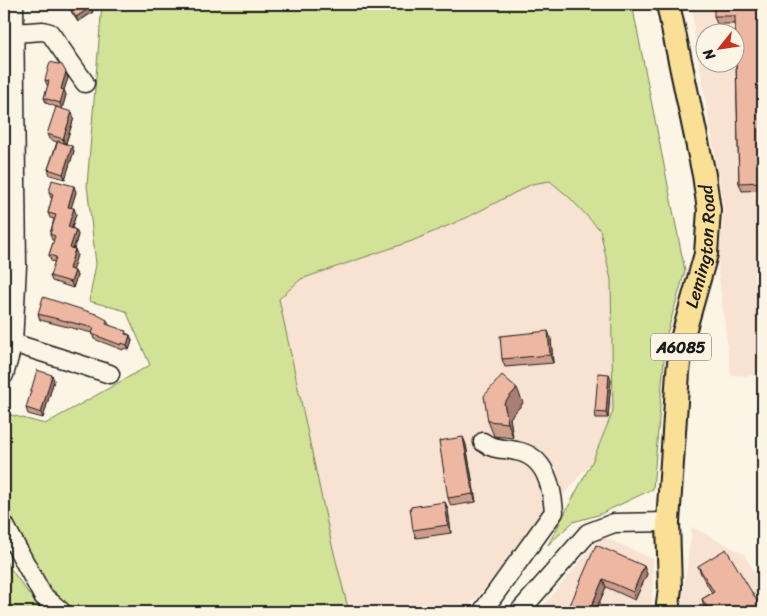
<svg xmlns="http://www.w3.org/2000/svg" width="767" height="616" font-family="Sriracha,sans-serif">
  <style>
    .built { fill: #f8e2d1; fill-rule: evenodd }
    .green { fill: #d2e296; stroke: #777f59 }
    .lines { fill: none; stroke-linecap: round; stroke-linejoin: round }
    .minor-casing { stroke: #1c1c1c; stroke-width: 21 }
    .major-casing { stroke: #1c1c1c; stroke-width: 26 }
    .minor { stroke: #fcf5e5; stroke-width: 18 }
    .major { stroke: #fadf96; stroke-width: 22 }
    .wall { fill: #cd9d8b; stroke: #1c1c1c }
    .shaded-wall { fill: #a78071; stroke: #1c1c1c }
    .building { fill: #eeb7a2; stroke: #1c1c1c }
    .labels { text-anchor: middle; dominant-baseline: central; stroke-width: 4; stroke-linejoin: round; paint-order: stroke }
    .shield { fill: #fcf5e5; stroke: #5f5d58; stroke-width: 1 }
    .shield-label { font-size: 16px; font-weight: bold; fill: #1c1c1c }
    .street-label { font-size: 18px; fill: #1c1c1c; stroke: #fcf5e5 }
  </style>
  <rect width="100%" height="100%" fill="#fcf5e5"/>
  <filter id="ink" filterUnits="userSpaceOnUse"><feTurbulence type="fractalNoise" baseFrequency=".02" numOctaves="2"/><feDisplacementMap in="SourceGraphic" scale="10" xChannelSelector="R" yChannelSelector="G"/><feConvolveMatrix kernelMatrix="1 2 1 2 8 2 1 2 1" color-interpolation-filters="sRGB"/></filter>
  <g filter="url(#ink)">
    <path class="built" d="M692,4H763V376L731,375L718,270L724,209L694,31ZM704,32H734V62H704Z
      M550,181L570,198L600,230L611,280L613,411L593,460L470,605L460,612H349L331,541L279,299L301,279L412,241L466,218L532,184Z
      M692,527L744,554L763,587V612H681Z
      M602,536L653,559L652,612H538Z"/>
    <path class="green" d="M102,4H632L685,271L666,337L653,489L598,515L573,522L548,545L593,460L613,411L611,280L600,230L570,198L550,181L532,184L466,218L412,241L301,279L279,299L331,541L349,612H75L43,580L4,510V413L45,424L150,365L126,311L89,301L96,264L87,185Z
      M4,558L8,565L42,612H4Z"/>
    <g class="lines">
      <g class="minor-casing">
        <path id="minor" d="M14,33L43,31L50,33L85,83
          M13,343L110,374
          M4,375L13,343L17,266L14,4
          M4,524L43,596L62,612
          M482,612L554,512C552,487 546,456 516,451C504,448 493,450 483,442
          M519,612L588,533L614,523L668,522"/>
      </g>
      <g class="major-casing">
        <g id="major">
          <path id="s1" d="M667,612L670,588L668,522L678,372L682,339L706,254L709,210L704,175L668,4"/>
        </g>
      </g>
      <use href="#minor" class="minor"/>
      <use href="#major" class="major"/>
    </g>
    <path class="wall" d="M70,4H89L93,12L78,22L72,13L70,8L72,6Z
      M763,4V190L742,191L739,183L735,24H717L714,16Z
      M66,72L68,78L64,90L66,95L62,109L46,103L44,98L48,86L47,85L45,80Z
      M74,118L66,143L74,151L65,179L50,175L48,169L57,142L49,139L47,134Z
      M49,192H76L71,208L76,214L72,228L76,230L78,235L74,249H75L77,255L72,270L75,271L77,276L73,288L52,281L50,276L55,262L51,261L49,255L54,240H52L50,234L54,219L50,218L48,213L52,198H51Z
      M38,314L107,320L109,325L130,335L132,341L129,350L124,348L123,350L94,339L92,333L40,320Z
      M551,339L553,363L505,367L502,359Z
      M611,379L608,418H596L595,412Z
      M54,380L43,418L28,414L26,408Z
      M523,403L510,418L513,438L494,436L488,421Z
      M463,437L466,445L476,502L451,506L448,498Z
      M445,502L448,510L451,533L416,538L413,530Z
      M596,545L647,574L635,600L606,587L595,612Z
      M698,566L763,612H708L704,607L702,599L712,593L701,574Z"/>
    <path class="shaded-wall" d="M91,7L93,12L78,22L76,17Z
      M66,72L68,78L64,90L66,95L62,109L60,103L61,89Z
      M72,112L74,118L65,145L63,139Z
      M72,146L74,151L65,179L63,174Z
      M74,186L76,192L70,212L68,207Z
      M74,208L76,214L70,233L68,227Z
      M76,230L78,235L72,253L70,248Z
      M75,249L77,255L71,275L69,269Z
      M75,271L77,276L73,288L71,282Z
      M548,331L551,339L553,363L550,355Z
      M130,335L132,341L129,350L127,345Z
      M609,374L611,379L608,418L606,413Z
      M52,375L54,380L43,418L41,413Z
      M517,388L523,403L510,418L513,438L508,423L504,403Z
      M463,437L466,445L476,502L473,494Z
      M445,502L448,510L451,533L448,525Z
      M644,566L647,574L635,600L633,592Z
      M603,579L606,587L595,612H589Z"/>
    <path class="building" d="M72,4H89L91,7L76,17L70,8L73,6Z
      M714,4H763V154H762L763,182L739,183L735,16H714Z
      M50,62L62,65L66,72L61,89L64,90L60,103L44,98L49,81L45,80Z
      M56,107L72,112L63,139L47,134Z
      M58,141L72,146L63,174L48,169Z
      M52,180L74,186L68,207L74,208L68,227L76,230L70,248L75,249L69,269L75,271L71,282L50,276L56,257L49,255L55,236L50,234L56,215L48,213L53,194L49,192Z
      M43,297L96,314L107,320L106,324L126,331L125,334L130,335L127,345L122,343L121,345L92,334L94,328L38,314Z
      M548,331L550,355L502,359L500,336Z
      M37,370L52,375L41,413L26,408Z
      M598,373L609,374L606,413L595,412Z
      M502,375L517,388L504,403L508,423L488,421L484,396Z
      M463,437L473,494L448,498L439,441Z
      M445,502L448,525L413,530L410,507Z
      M596,545L644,566L633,592L603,579L589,612H567Z
      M726,549L763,611V612H710L702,599L714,592L698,566Z"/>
  </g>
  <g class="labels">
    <rect class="shield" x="651" y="333.5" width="60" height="27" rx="4"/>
    <g class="shield-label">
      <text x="681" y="347">A6085</text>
    </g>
    <g class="street-label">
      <text stroke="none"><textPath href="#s1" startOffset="369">Lemington Road</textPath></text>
    </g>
  </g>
  <rect width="767" height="616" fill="none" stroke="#fcf5e5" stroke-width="20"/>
  <rect x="10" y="10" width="747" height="596" fill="none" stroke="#1c1c1c" stroke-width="2" filter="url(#ink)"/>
  <g transform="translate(720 48) rotate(240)"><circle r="24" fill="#fcf5e5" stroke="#a29e95"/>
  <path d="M0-4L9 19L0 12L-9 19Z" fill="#c8321e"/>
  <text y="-8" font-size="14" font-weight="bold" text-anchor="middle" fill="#1c1c1c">N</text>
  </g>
</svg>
